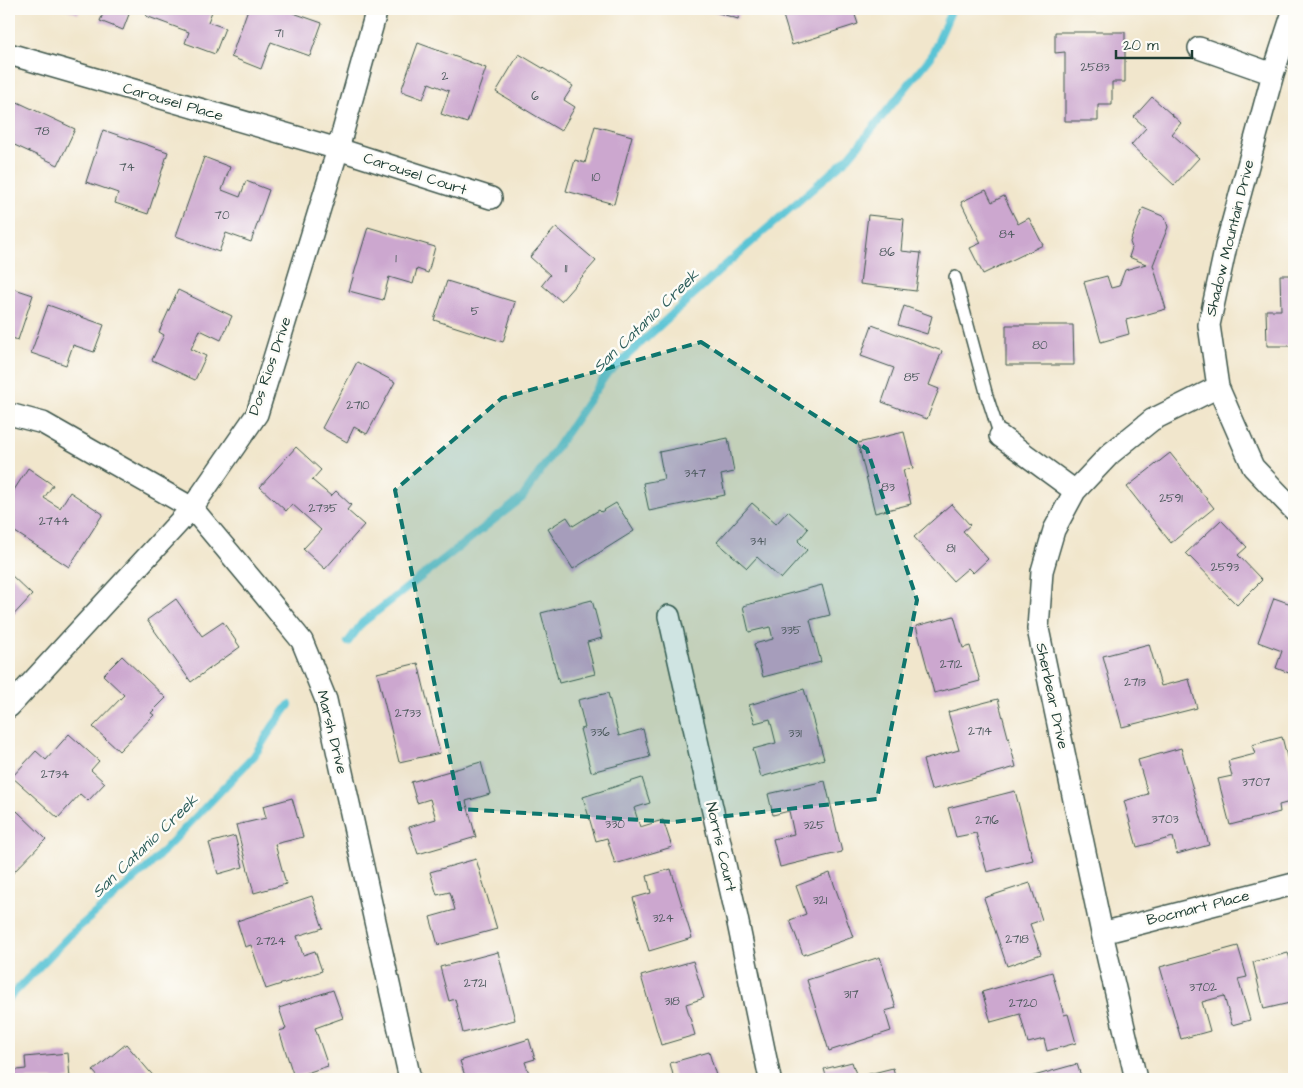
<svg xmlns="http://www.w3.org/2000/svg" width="1303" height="1088" font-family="'Architects Daughter',sans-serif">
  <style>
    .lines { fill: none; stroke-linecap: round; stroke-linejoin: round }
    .stream { stroke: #5ac4d5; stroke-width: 8 }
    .building { fill: #cca7cf }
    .service-casing { stroke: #3e564b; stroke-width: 14 }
    .minor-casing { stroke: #3e564b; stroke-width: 24 }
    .service { stroke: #fff; stroke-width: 11 }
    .minor { stroke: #fff; stroke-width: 21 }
    .marked { fill: #0f766e; fill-opacity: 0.2; stroke: #0f766e; stroke-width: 4; stroke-dasharray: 10 6; stroke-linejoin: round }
    .labels { text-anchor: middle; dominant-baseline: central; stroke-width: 5; stroke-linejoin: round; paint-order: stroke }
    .number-label { font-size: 12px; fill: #4a585b }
    .street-label { font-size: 15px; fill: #1f3d34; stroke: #fdfcf7 }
    .water-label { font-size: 16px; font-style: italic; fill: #2e5f5c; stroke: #fdfcf7 }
  </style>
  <rect width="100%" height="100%" fill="#fdfcf7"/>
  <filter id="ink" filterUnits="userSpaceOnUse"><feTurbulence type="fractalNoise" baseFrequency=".02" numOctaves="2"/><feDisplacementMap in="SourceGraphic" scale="10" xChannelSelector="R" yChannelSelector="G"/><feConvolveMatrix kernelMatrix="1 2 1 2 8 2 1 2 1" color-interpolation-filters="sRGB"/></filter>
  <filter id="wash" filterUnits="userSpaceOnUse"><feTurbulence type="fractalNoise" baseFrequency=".0096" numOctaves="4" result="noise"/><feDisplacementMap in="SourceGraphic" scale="20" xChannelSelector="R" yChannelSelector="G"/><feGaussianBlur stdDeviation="1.12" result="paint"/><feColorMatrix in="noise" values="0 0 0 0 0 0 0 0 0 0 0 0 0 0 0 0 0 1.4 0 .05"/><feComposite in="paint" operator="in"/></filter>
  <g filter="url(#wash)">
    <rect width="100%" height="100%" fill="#f1e6cc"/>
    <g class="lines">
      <path class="stream" d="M348,642L362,623L522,498L606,375L730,261L849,157L931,57L952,9
        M9,998L70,935L148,867L254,756L273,726L289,705"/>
    </g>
    <g id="blocks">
      <path class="building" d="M65,9H80L78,14Z
        M105,9H131L123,30L100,21Z
        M149,9H213L208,22L225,28L215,54L185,43L189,32L146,16Z
        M248,9H282L322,23L310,56L271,42L261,69L231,57Z
        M706,9H740L738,19Z
        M781,9H853L858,24L792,45Z
        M1055,32H1125V82H1112V105H1098V121H1065V52L1055,53Z
        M418,43L486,68L467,123L441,114L449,91L429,83L423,99L401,91Z
        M519,54L573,86L564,100L575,107L561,131L496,92Z
        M1152,97L1181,123L1172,134L1199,158L1174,185L1131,145L1146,128L1134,117Z
        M11,99L75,129L58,165L10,143L13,136L9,134V104Z
        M595,126L632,136L614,204L566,191L575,160L585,163Z
        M103,130L168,152L148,214L115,203L118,193L86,182Z
        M204,157L230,167L222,190L240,197L246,181L269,190L251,242L226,233L219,252L176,236Z
        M986,190L992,202L1004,196L1018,224L1029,218L1043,245L983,274L970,248L981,243L961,202Z
        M1143,208L1165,217L1168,227L1153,265L1166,309L1126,320L1129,334L1101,342L1084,282L1107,276L1111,288L1119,286L1125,270L1146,264L1129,257L1132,248L1130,242Z
        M868,215L904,219L901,251L921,253L916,291L860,284Z
        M368,227L435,247L428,273L417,269L413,284L389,277L383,300L349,291Z
        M556,227L596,261L561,301L542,285L550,275L530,257Z
        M1280,275H1294V346H1267L1266,310H1281Z
        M447,281L515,302L503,342L434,320Z
        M9,287L33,295L18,340L9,337Z
        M178,290L232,316L221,340L200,330L191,349L206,356L195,380L152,360L164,335L159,332Z
        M48,305L104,325L94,352L73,345L66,365L31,353Z
        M904,306L932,316L927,334L898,325Z
        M872,325L942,351L929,385L939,389L927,419L882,402L894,368L861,356Z
        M1006,325H1073L1074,365H1006Z
        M357,362L395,382L367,434L354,427L347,442L322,428Z
        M904,432L913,468L903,470L911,504L875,513L858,443Z
        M728,438L734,472L721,475L725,495L649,511L643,483L664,479L659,452Z
        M296,447L321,470L312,480L331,496L336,491L351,505L347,510L364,525L325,569L303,549L321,530L292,504L286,511L260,487Z
        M1170,453L1214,508L1171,543L1127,487Z
        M28,468L53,485L44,498L60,508L70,492L103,514L69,567L9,528V498Z
        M616,503L634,531L573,569L548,529L567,517L573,526L599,510L601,512Z
        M752,503L776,524L788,511L808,529L798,541L807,550L781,579L757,557L747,568L717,542Z
        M951,504L970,525L963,531L988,559L973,573L968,568L953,581L914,537Z
        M1221,520L1247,547L1238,555L1262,580L1237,605L1186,553Z
        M9,573L32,595L9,620Z
        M822,585L830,615L810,620L821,662L763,677L754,644L773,639L770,627L749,632L743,606Z
        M1274,598L1294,605V675L1276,668L1282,651L1258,642Z
        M176,599L202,636L223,622L240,647L191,682L147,620Z
        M592,600L602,638L587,642L595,674L559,683L541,613Z
        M954,616L963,648L970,646L980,681L934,693L916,626Z
        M1149,644L1161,686L1189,679L1197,708L1122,727L1103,656Z
        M122,656L166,698L151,713L154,715L119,751L93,727L124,695L103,675Z
        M418,663L440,753L399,762L377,673Z
        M804,689L824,759L761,777L753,749L776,743L770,719L755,723L749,705Z
        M608,693L619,736L643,729L650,757L591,772L580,729L585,728L578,700Z
        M998,699L1016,767L931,790L923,760L959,750L948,712Z
        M69,734L99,761L91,770L105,783L88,801L80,794L58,818L12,777L36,751L46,760Z
        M1282,737L1294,784V801L1279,805L1280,812L1230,825L1218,779L1232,776L1228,761L1255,754L1252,745Z
        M1181,748L1209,845L1177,854L1173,837L1137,847L1124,801L1148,794L1138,760Z
        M481,762L490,794L466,801L476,837L418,854L409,827L436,819L430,799L417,803L411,782Z
        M642,778L650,803L634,808L640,827L663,820L672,847L615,864L607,838L596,841L583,797Z
        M825,781L842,852L780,867L773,839L794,834L789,811L773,815L768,794Z
        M1015,791L1033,860L987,872L976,833L956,837L948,808Z
        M292,798L303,837L275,844L286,884L254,893L236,825L266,818L263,806Z
        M17,811L46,839L9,877V820Z
        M235,836L243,867L218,874L209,843Z
        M476,859L497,929L438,945L430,917L455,910L450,892L437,895L430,872Z
        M671,869L692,938L649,951L633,898L651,893L647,876Z
        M830,873L853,937L803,955L790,920L806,914L796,886Z
        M1030,883L1042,920L1030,924L1041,954L1007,966L984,898Z
        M312,896L323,928L297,936L303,955L315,951L322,971L266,989L251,945L245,947L237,921Z
        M1238,946L1247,977L1238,979L1250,1020L1232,1025L1224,996L1202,1002L1210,1031L1181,1039L1160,967Z
        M498,952L515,1020L463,1033L455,999L449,1001L440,967Z
        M1288,953L1292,965H1294V1002L1264,1009L1253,962Z
        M880,957L896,1008L885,1011L891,1031L829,1051L807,980Z
        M693,961L704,998L686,1004L695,1035L661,1045L641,976Z
        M1052,972L1064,1015L1068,1014L1076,1043L1047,1051L1044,1039L1028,1043L1020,1014L991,1022L982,992Z
        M333,990L343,1018L315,1028L328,1066L294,1077L279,1031L286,1029L279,1008Z
        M529,1039L535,1059L525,1062L531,1079H466L460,1061Z
        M126,1044L156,1079H100L93,1071Z
        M709,1052L717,1079H674L670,1063Z
        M68,1053L70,1079H9V1071L26,1069L25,1057Z
        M852,1062L857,1077L893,1068L896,1079H827L824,1069Z
        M1077,1064L1082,1079H1023Z"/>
    </g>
  </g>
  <g filter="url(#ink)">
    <use href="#blocks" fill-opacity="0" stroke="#3e564b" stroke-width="1"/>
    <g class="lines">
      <g class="service-casing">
        <path id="service" d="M955,277L987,396L1000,436"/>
      </g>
      <g class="minor-casing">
        <path id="minor" d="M1294,9L1273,74L1226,246L1209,325L1218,387L1253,467L1294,510
          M1199,48L1273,74
          M9,54L338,149L491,198
          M9,414L43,423L192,508L262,592L302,641L326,700L410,1079
          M1000,436L1075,491
          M669,616L737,918L770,1079
          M9,707L192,508L257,414L338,149L377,9
          M1102,933L1294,884
          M1136,1079L1102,933L1038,629L1042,571L1054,530L1075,491L1110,454L1152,420L1218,387"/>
      </g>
      <use href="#service" class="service"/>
      <use href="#minor" class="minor"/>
    </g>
  </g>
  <path class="marked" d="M701,342L867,449L917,600L877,799L673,822L460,809L395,490L502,398Z"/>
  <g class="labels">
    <g class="number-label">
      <text x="279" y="33">71</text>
      <text x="1095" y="67">2583</text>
      <text x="445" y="76">2</text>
      <text x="535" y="96">6</text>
      <text x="42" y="131">78</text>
      <text x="127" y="167">74</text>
      <text x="596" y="177">10</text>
      <text x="222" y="215">70</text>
      <text x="1007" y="234">84</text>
      <text x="887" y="252">86</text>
      <text x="396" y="258">1</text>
      <text x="566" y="268">11</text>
      <text x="475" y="311">5</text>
      <text x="1040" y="345">80</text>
      <text x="912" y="377">85</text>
      <text x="358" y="405">2710</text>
      <text x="695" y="473">347</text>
      <text x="888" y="487">83</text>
      <text x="1171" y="498">2591</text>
      <text x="323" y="508">2735</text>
      <text x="54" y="521">2744</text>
      <text x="758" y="541">341</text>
      <text x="951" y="548">81</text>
      <text x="1225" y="567">2593</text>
      <text x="791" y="630">335</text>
      <text x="951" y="664">2712</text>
      <text x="1135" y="682">2713</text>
      <text x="408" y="713">2733</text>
      <text x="980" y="731">2714</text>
      <text x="600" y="732">336</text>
      <text x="795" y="733">331</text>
      <text x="55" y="774">2734</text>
      <text x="1256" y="782">3707</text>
      <text x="1165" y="819">3703</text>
      <text x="987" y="820">2716</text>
      <text x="615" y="824">330</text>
      <text x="814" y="825">325</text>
      <text x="820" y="900">321</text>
      <text x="663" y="918">324</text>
      <text x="1017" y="939">2718</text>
      <text x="271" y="941">2724</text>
      <text x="475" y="983">2721</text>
      <text x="1203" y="987">3702</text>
      <text x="851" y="994">317</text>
      <text x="672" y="1001">318</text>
      <text x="1023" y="1003">2720</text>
    </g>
    <g class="street-label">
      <text transform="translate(173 102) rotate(16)">Carousel Place</text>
      <text transform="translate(415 174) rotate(18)">Carousel Court</text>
      <text transform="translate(1230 238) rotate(-76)">Shadow Mountain Drive</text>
      <text transform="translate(270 366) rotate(-71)">Dos Rios Drive</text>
      <text transform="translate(1052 696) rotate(78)">Sherbear Drive</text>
      <text transform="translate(332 732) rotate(76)">Marsh Drive</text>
      <text transform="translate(721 847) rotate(77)">Norris Court</text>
      <text transform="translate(1198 908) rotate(-14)">Bocmart Place</text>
    </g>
    <g class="water-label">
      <text transform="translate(646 321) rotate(-44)">San Catanio Creek</text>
      <text transform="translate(145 846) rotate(-44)">San Catanio Creek</text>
    </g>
  </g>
  <rect width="1303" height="1088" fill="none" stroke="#fdfcf7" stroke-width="30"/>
  <path d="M1116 50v8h76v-8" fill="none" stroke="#1f3d34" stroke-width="2.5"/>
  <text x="1123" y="50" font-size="15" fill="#1f3d34" stroke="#fdfcf7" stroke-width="4" paint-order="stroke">20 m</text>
</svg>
